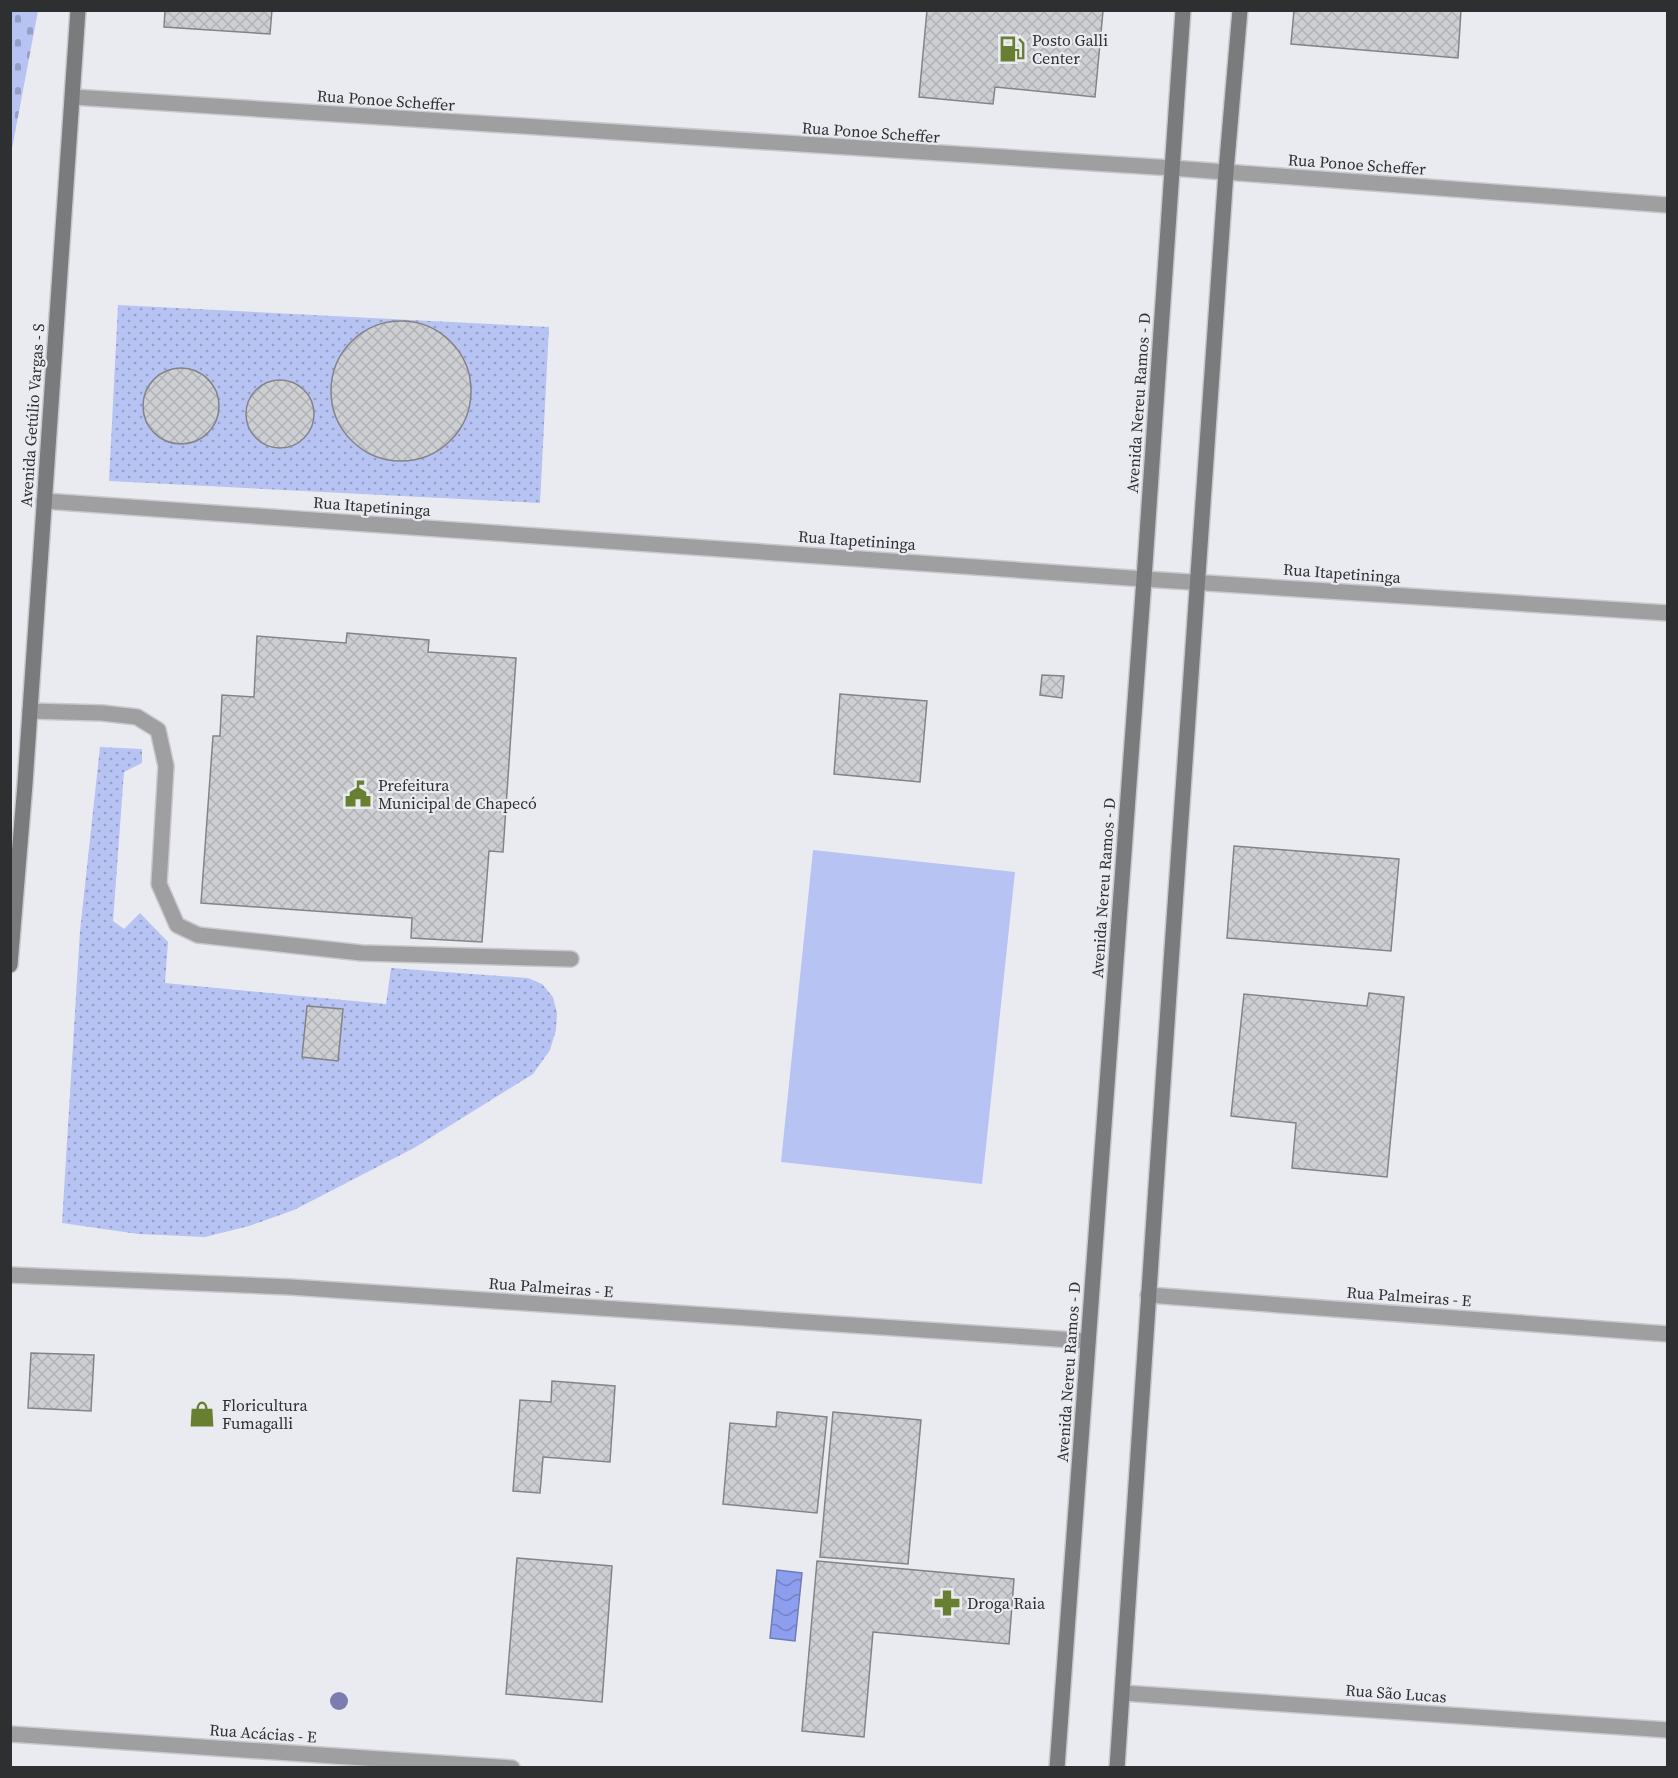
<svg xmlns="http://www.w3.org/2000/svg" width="1678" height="1778" font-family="'Source Serif 4',serif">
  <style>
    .grass { fill: url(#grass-dots) }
    .cemetery { fill: url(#cemetery-stones) }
    .pitch { fill: #b7c3f3 }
    .water { fill: url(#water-waves); stroke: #707db5; stroke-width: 1.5 }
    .building { fill: url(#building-cross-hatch); stroke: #838488; stroke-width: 1.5 }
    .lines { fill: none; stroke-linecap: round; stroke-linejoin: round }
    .lane-casing { stroke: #c8c9cd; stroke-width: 18 }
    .street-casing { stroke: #c8c9cd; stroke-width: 18 }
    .secondary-casing { stroke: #c8c9cd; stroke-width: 18 }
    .lane { stroke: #9f9fa1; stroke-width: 15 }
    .street { stroke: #9f9fa1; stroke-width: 15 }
    .secondary { stroke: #7a7b7d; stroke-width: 15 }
    .tree { fill: #7b7cb0 }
    .labels { text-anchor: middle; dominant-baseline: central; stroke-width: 4.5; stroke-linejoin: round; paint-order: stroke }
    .poi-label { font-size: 16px; fill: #2e2f30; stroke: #eaebf0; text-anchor: start }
    .street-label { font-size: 16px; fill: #2e2f30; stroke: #eaebf0 }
  </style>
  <defs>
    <pattern id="grass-dots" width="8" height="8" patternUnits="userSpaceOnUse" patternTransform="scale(1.5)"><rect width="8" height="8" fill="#b7c3f3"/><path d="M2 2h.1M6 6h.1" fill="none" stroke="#959fc5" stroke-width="1.8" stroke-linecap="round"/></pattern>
    <pattern id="cemetery-stones" width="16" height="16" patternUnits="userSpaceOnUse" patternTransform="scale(1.5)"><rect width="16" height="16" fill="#b7c3f3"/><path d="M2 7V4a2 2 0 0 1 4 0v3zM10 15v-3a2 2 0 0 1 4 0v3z" fill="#959fc5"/></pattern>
    <pattern id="water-waves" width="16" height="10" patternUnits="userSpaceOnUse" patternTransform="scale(1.5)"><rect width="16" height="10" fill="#8d9eee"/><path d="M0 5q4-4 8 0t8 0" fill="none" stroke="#7481c1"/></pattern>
    <pattern id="building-cross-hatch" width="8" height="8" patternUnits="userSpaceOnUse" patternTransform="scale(1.5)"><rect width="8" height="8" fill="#cdcfd3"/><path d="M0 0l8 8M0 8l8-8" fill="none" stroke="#b0b2b5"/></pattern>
  </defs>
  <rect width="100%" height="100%" fill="#eaebf0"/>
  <path class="grass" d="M118,305L549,327L540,503L109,481Z
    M100,747L142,749V763L124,772L113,921L124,929L140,913L168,942L165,983L386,1004L391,968L528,978L542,984L553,997L557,1013L556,1030L550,1050L533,1074L414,1148L294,1210L249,1226L205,1237L138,1234L62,1223L80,931Z"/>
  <path class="cemetery" d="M11,10L38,11L11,154L10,11Z"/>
  <path class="pitch" d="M813,850L1015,872L982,1184L781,1162Z"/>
  <path class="water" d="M777,1570L802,1573L795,1641L770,1638Z"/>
  <path class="building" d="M165,10H272L270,34L164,27Z
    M927,10L1103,11L1095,97L995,87L993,104L919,97Z
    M1294,10H1461L1458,58L1291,44Z
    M331 391a70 70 0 1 1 140 0a70 70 0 1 1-140 0Z
    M143 406a38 38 0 1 1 76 0a38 38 0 1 1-76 0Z
    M246 414a34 34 0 1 1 68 0a34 34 0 1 1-68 0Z
    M347,633L429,640L428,652L516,658L503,852L489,851L482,942L411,938L412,918L201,903L213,736H220L222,695L254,697L257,636L346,643Z
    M1042,675L1064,676L1062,698L1040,695Z
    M840,694L927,701L920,782L834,774Z
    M1234,846L1399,859L1391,951L1227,938Z
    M1369,993L1404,997L1387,1177L1292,1168L1296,1123L1231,1116L1244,994L1367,1006Z
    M307,1006L343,1009L338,1061L302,1057Z
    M31,1353L94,1355L91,1411L28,1408Z
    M552,1381L615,1386L610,1462L543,1457L540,1493L513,1491L520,1400L551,1402Z
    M777,1412L827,1417L817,1513L723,1504L730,1423L776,1427Z
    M833,1412L921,1420L908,1564L820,1557Z
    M517,1558L612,1566L602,1702L506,1694Z
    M817,1561L1014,1579L1009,1644L873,1632L864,1737L802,1731Z"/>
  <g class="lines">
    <g class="lane-casing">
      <path id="lane" d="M30,711L102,713L137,717L158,730L166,766L159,884L177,925L198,935L362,953L571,959"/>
    </g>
    <g class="street-casing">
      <path id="street" d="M73,97L1172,168L1668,205
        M44,501L1144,579L1668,613
        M10,1275L290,1287L1088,1341
        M1148,1295L1668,1334
        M1123,1693L1668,1730
        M10,1734L512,1768"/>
    </g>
    <g class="secondary-casing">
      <path id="secondary" d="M10,965L25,784L78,10
        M1057,1768L1144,579L1183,10
        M1117,1768L1172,949L1226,172L1240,10"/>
    </g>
    <use href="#lane" class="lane"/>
    <use href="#street" class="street"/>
    <use href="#secondary" class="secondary"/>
  </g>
  <circle class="tree" cx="339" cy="1701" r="9"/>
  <defs>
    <g id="fuel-bare" transform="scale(2.07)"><path d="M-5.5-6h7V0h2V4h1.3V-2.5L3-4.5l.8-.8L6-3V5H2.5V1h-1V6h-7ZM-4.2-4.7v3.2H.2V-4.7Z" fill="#687f31" stroke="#eaebf0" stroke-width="2.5" paint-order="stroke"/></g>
    <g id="civic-bare" transform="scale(2.07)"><path d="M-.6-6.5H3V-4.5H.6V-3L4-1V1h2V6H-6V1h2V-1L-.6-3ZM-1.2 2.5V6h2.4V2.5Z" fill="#687f31" stroke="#eaebf0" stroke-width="2.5" paint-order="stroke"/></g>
    <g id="shop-bare" transform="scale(2.07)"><path d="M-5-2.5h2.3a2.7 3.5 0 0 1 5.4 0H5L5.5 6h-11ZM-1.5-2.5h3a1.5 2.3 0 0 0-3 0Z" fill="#687f31" stroke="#eaebf0" stroke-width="2.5" paint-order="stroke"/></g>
    <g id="pharmacy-bare" transform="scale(2.07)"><path d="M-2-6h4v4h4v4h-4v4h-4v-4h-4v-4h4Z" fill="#687f31" stroke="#eaebf0" stroke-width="2.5" paint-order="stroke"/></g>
  </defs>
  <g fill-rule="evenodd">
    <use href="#fuel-bare" x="1012" y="49"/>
    <use href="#civic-bare" x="358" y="794"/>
    <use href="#shop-bare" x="202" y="1414"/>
    <use href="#pharmacy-bare" x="947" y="1603"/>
  </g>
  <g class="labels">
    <g class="poi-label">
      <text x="1032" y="40">Posto Galli<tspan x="1032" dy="18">Center</tspan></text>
      <text x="378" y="785">Prefeitura<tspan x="378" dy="18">Municipal de Chapecó</tspan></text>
      <text x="222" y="1405">Floricultura<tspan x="222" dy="18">Fumagalli</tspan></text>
      <text x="967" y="1603">Droga Raia</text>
    </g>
    <g class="street-label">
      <text transform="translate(386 100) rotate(4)">Rua Ponoe Scheffer</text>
      <text transform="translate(871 132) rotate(4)">Rua Ponoe Scheffer</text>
      <text transform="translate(1357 164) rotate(4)">Rua Ponoe Scheffer</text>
      <text transform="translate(1138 403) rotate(-86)">Avenida Nereu Ramos - D</text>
      <text transform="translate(32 415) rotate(-86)">Avenida Getúlio Vargas - S</text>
      <text transform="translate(372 506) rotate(4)">Rua Itapetininga</text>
      <text transform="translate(857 540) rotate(4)">Rua Itapetininga</text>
      <text transform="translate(1342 573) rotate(4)">Rua Itapetininga</text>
      <text transform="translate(1103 888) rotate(-86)">Avenida Nereu Ramos - D</text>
      <text transform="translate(551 1287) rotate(4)">Rua Palmeiras - E</text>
      <text transform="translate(1409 1296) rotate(4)">Rua Palmeiras - E</text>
      <text transform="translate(1068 1372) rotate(-86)">Avenida Nereu Ramos - D</text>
      <text transform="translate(1396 1693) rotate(4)">Rua São Lucas</text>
      <text transform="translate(263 1733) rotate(4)">Rua Acácias - E</text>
    </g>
  </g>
  <rect width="1678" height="1778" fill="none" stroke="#2e2f30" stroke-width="24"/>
</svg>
